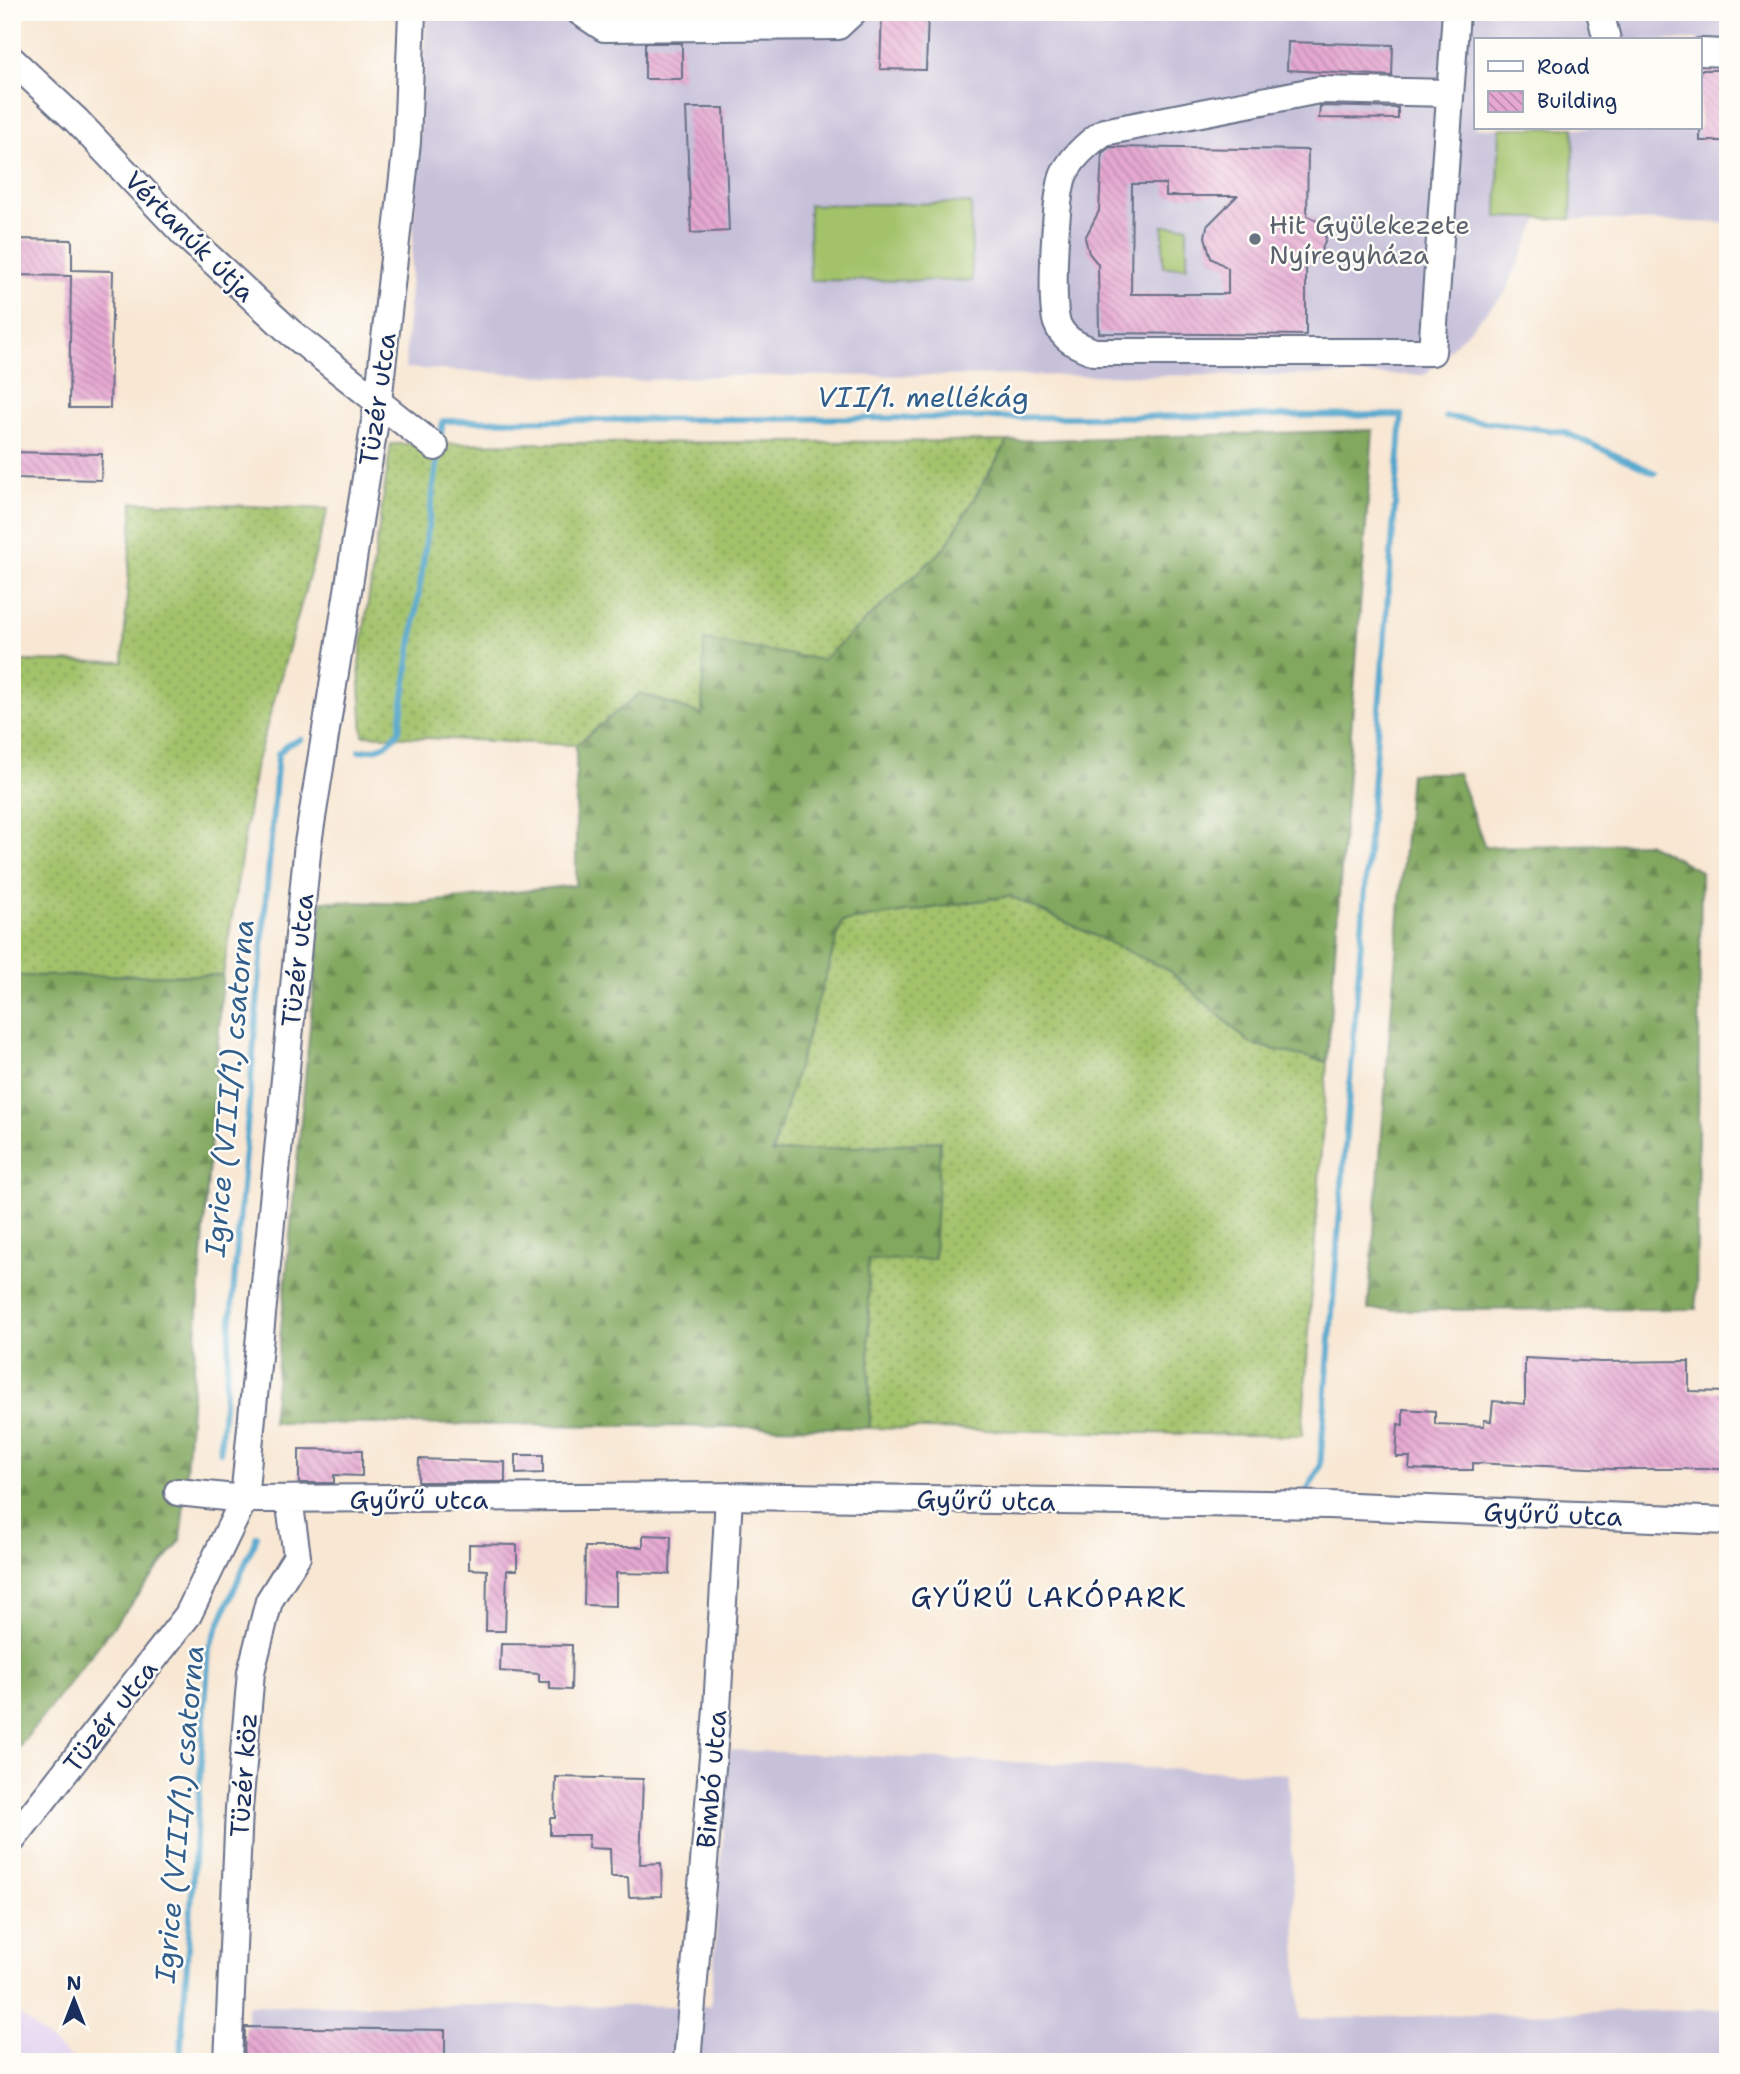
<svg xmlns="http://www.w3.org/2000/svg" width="1740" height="2074" font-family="'Shantell Sans',sans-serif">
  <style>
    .built { fill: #e4d3f1 }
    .industrial { fill: #c6c0d9; fill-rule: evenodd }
    .grass { fill: url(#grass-dots); stroke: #5f7864; stroke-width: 2 }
    .forest { fill: url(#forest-firs); stroke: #4e6c5e; stroke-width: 2 }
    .garden { fill: #a3c26a; stroke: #5f7864; stroke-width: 2 }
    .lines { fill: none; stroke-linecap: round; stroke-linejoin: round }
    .stream { stroke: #51a5cc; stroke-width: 6 }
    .building { fill: url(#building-back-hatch); fill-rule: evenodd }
    .minor-casing { stroke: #686f87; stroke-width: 30 }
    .minor { stroke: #fff; stroke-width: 26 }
    .worship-dot { fill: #6b7280; stroke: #fdfcf7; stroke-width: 2.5 }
    .labels { text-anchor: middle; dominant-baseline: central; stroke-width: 5; stroke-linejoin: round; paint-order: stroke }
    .worship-label { font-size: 26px; fill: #5b616d; stroke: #fdfcf7; text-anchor: start }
    .street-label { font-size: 26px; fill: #1b2f5e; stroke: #fdfcf7 }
    .water-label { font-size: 28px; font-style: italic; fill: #315e8a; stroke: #fdfcf7 }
    .neighbourhood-label { font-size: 28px; letter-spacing: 2px; fill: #1b2f5e; stroke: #fdfcf7 }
  </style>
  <defs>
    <pattern id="grass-dots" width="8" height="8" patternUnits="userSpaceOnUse" patternTransform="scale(1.75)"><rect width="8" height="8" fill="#a3c26a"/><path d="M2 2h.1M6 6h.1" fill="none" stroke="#849e5a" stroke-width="1.8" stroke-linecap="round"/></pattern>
    <pattern id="forest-firs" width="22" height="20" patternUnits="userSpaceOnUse" patternTransform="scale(1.75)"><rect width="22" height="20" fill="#82a85e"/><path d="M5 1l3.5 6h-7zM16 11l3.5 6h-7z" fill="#6a8951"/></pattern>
    <pattern id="building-back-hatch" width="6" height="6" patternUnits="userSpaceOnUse" patternTransform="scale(1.75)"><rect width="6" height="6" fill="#e6a8d1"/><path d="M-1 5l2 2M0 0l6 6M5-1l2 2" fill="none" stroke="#ba89ad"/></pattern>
  </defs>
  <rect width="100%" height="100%" fill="#fdfcf7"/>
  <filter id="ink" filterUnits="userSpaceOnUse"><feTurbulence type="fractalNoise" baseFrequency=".0143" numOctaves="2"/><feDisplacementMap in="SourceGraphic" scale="14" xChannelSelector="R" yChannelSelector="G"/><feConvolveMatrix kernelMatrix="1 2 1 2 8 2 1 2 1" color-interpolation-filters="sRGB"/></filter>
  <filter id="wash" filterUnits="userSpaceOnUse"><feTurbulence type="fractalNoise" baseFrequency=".00686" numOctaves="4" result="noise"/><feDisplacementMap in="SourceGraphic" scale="28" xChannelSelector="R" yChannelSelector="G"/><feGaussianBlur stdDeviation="1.57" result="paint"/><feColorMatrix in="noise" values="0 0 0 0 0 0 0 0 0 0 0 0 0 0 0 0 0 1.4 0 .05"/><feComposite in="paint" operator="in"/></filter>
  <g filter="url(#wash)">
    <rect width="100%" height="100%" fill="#f8e7d3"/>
    <path class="built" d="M12,2008L75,2062H12Z"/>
    <path class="industrial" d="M427,12H1728V223L1539,218L1505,293L1425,375L714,376L633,381L405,368ZM1476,40H1700V128H1476Z
      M729,1750L1288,1774L1300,2019L1728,2009V2062H248L247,2005L711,2006Z"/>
    <path class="grass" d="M1008,441L944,549L821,661L705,640L702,715L640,693L576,745L363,735L359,664L391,444Z
      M133,502L328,509L255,768L223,975L12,976V661L123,662Z
      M1010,896L1170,971L1251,1044L1327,1062L1302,1436L870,1428L868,1260L939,1141L771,1153L842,922Z"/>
    <path class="forest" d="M1373,430L1327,1062L1251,1044L1170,971L1010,896L842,922L772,1153L940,1141L934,1259L868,1260L870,1428L272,1423L322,901L411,904L576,885V745L640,693L702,715L704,640L822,660L944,549L1008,441Z
      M1410,773H1458L1485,847L1647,843L1701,871L1696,1309L1368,1310Z
      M223,975L181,1540L12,1756V976Z"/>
    <path class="garden" d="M1500,128H1574L1571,219L1497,217Z
      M971,203L972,281L810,280L809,205Z
      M1163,226H1187V267H1163Z"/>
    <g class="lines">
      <path class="stream" d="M1446,417L1564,432L1655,473
        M440,440L443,421L1402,415L1320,1467L1306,1492
        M359,751C379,750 387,747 399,731L439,451
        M220,1452L278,754L287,745L301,739
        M180,2062L209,1648L257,1536"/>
    </g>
    <g id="blocks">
      <path class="building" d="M882,12H928L926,70L880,69Z
        M1288,42L1393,45L1392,76L1287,70Z
        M645,43H682V79H645Z
        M1700,70H1728V141H1700Z
        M1320,106L1398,108V119L1319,118Z
        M686,108H724L729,231L691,233Z
        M1110,147L1308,150L1307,216L1321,223L1326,238L1320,255L1306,264V335L1099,333L1098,264L1089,253L1085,238L1099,211L1102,153ZM1132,184H1166V196H1237L1207,226L1205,237L1211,258L1228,268V294H1131Z
        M13,239L72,240V270L113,271L110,408H69L71,276L12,275Z
        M12,452L102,454L101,480L12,478Z
        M1525,1358L1602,1362L1689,1361V1391L1728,1392V1469H1611L1473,1463V1470H1432L1409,1469L1410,1457H1396L1398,1424L1403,1425V1409L1435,1411V1424L1484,1426V1420L1491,1421L1493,1401L1525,1404Z
        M299,1449L362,1450V1476L334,1475V1483H299Z
        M516,1455H543V1473L516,1474Z
        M419,1459L505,1462V1482H418Z
        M643,1535L671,1536L670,1574L616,1573V1606L584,1605L585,1547H643Z
        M469,1544L517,1545V1570H507L505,1631H486L487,1570L469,1569Z
        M501,1644L572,1645L571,1690L550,1689V1682H539V1674L500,1671Z
        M556,1777L643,1779L640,1864L661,1863L662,1896L629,1897L628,1877H611L610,1849L588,1848L589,1835H550V1818H555Z
        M245,2027L445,2030V2062H244Z"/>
    </g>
  </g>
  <g filter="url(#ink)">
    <use href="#blocks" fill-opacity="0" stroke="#686f87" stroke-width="2"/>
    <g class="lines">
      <g class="minor-casing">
        <path id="minor" d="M580,12L604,28L838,26L853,12
          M1600,12L1607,40
          M1700,52L1728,53
          M12,60L77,121L186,236L290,332L435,447
          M1449,93L1319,90L1104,132C1088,143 1073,156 1064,174C1055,194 1050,304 1057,323C1064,341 1078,345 1094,352H1432L1456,12
          M178,1492L244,1499L729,1496L1328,1505L1728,1521
          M12,1840L188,1615L244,1499L308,843L378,402L407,142L412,12
          M228,2062L239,1809L251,1672L269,1601L297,1556L289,1499
          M687,2062L717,1709L729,1496"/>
      </g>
      <use href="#minor" class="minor"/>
    </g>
  </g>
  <circle class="worship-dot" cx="1255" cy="239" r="7"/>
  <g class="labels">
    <g class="worship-label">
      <text x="1269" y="224">Hit Gyülekezete<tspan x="1269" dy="30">Nyíregyháza</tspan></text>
    </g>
    <g class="street-label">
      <text transform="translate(190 236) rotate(45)">Vértanúk útja</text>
      <text transform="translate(377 399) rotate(-82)">Tüzér utca</text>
      <text transform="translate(297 960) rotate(-84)">Tüzér utca</text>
      <text x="419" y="1499">Gyűrű utca</text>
      <text transform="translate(986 1500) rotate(1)">Gyűrű utca</text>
      <text transform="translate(1553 1514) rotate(2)">Gyűrű utca</text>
      <text transform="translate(110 1716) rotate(-52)">Tüzér utca</text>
      <text transform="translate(243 1775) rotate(-86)">Tüzér köz</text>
      <text transform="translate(711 1779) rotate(-85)">Bimbó utca</text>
    </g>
    <g class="water-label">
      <text x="923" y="397">VII/1. mellékág</text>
      <text transform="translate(229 1088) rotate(-85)">Igrice (VIII/1.) csatorna</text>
      <text transform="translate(179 1814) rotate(-85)">Igrice (VIII/1.) csatorna</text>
    </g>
    <g class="neighbourhood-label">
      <text x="1049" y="1597">GYŰRŰ LAKÓPARK</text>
    </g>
  </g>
  <rect width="1740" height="2074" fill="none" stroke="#fdfcf7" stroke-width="42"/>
  <rect x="1474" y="38" width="228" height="91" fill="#fdfcf7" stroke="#a3aaba" stroke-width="2"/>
  <rect x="1488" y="61" width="35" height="10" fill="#ffffff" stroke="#a3aaba" stroke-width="2"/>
  <text x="1537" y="74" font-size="21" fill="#1b2f5e">Road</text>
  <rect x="1488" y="91" width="35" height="21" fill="url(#building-back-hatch)" stroke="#a3aaba" stroke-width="2"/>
  <text x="1537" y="108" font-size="21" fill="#1b2f5e">Building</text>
  <g transform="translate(74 2000)" stroke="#fdfcf7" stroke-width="5" paint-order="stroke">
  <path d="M0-5L12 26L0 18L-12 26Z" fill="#1b2f5e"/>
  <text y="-10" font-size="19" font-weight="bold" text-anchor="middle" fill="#1b2f5e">N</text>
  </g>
</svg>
